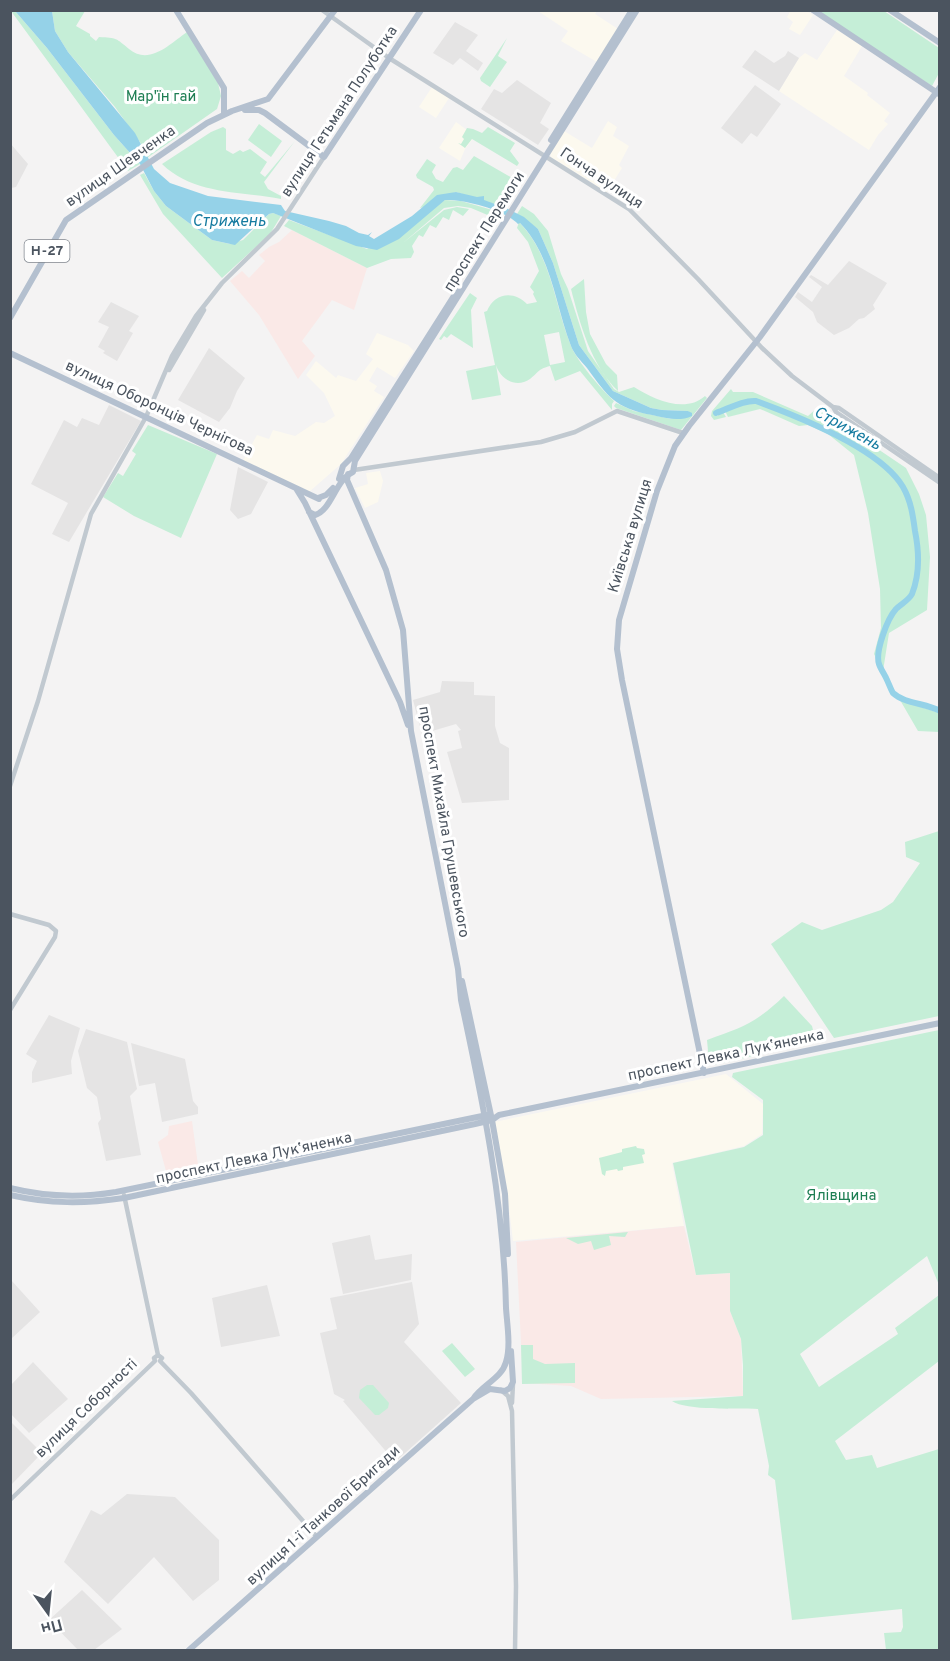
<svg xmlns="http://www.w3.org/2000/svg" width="950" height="1661" font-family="Overpass,sans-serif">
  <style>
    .commercial { fill: #fcf9ef }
    .education { fill: #e5e4e4 }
    .medical { fill: #fae9e7 }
    .green { fill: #c5eed7; fill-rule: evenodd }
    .water { fill: #95d2e8 }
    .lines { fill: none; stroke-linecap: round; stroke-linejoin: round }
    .river { stroke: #95d2e8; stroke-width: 6 }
    .minor { stroke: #c1c9d0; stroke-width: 4.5 }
    .major { stroke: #b4c0cf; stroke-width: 6 }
    .labels { text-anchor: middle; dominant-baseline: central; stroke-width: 6; stroke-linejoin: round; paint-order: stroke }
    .shield { fill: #fff; stroke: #81878f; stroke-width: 1.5 }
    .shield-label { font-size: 14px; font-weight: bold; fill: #4b545f }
    .park-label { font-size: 15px; fill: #1e7e53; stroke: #fff }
    .street-label { font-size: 15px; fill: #4b545f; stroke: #fff }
    .water-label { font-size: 16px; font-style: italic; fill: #167ba0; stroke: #fff }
  </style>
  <rect width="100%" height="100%" fill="#f4f3f3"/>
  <path class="commercial" d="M791,10L807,11L813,15L800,35L789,29L793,22L787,17Z
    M538,11H597L595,14L618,29L597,62L561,41L568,31Z
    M837,30L862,46L844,76L868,93L867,95L890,113L884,121L888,124L878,135L869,150L779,91L799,58L805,53L817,60Z
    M432,87L449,98L436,118L419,107Z
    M608,121L617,127L613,136L629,146L619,165L622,168L607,192L551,157L550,153L564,131L592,148Z
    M456,122L475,136L465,149L460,161L439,148Z
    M377,333L408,345L414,351L395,378L377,367L369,381L377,386L374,391L384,397L341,464L309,492L243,461L257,435L269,439L273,430L295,436L316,422L324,423L335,416L324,393L306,375L316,361L336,378L338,375L356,381L373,359L366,354Z
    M380,471L383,481L378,502L365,508L355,488L368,484L366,473Z
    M726,1074L763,1104L762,1134L744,1146L672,1163L684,1226L513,1241L507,1192L494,1122Z"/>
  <path class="education" d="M455,22L478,35L466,51L483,63L478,71L460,58L453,65L433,53Z
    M755,50L774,63L785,56L788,51L799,58L779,91L742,67Z
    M517,80L551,103L540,123L549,129L538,145L481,109L494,89L502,93Z
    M755,85L781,104L757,137L751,133L742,144L721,128Z
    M10,143L28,164L16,187L11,188Z
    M849,261L887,283L873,305L875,309L864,318L859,319L849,328L834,335L817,322L813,312L795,297L798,292L812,302L822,287L809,277L811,275L828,285Z
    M111,302L139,316L129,331L133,333L117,361L103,353L105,351L98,347L109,327L98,322Z
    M209,348L245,378L237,391L230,408L219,422L178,400Z
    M109,405L141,421L69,542L52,534L68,503L31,484L64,420L77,427L82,418L99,425Z
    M238,467L268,482L251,514L238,519L230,510Z
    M442,681L474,682V695L495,696V726L500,743L509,748V800L462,803L447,752L462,748L458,731L461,730L456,724L422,734L413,700L440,692Z
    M49,1015L80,1028L71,1061L72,1074L32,1083V1072L37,1061L26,1054Z
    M86,1029L127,1042L137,1089L130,1096L141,1155L106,1161L98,1123L101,1119L97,1097L87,1088L78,1051Z
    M131,1043L185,1059L193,1101L198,1107V1114L162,1122L155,1083L139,1086Z
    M370,1235L375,1260L412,1254L411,1280L343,1294L332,1243Z
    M11,1280L40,1312L11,1339Z
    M412,1282L419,1324L404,1342L461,1403L395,1462L343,1401L345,1400L334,1394L320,1333L337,1329L330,1298Z
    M267,1285L280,1336L221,1347L212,1298Z
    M33,1362L68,1399L29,1433L11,1414V1385Z
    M10,1421L42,1453L11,1485H10Z
    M127,1494L175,1497L219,1540V1580L193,1601L154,1557L108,1604L64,1562L91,1510L101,1515Z
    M82,1590L122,1629L94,1650H78L49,1620Z"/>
  <path class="medical" d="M292,230L367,268L354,310L332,300L302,341L315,356L298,379L259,315L230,281L242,271L249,278L265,261L259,255L269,247L279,242Z
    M192,1121L198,1165L166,1171L158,1142L168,1135L169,1126Z
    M684,1226L696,1275L730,1273V1311L741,1339L743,1396L601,1399L571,1386L523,1383L516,1242Z"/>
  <path class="green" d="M11,11H15L47,48L114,135L140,164L128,171Z
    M52,11H85L76,26L90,34V36L96,41L99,37C117,38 116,38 129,49C149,66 170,44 187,32L218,83L221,96L217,109L147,158L140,142L115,107L68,52L55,31Z
    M817,11H884L939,48V73L932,86Z
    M507,38L498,56L507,62L490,87L481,81L480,78Z
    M259,124L282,141L271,157L248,140Z
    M223,127L226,129V150L233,154L240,150L243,152L250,149L267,162L260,173L265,177L295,141L264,182L268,189L281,196V199C240,191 194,195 162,164L211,132Z
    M488,127L515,143L510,151L519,163L517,166L472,139L465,148L458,143L461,144L464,139L462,137L467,128L473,129L482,133Z
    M474,156L514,179L509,182L512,185L516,180L519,181L506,208L456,192L429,202L425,207L420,208L434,190L433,187L417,178L416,175L427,159L436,165L432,172L436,179L443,182L453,168L457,167L463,170Z
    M144,173L154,191L166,206L212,240L230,244L243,240L269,214L273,213L281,216L270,234L222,278L163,214L140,175Z
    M445,200L461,201L503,213L497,219L471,208L458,206L444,208L403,243L444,210L457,207L469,209L463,216L453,210L449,220L443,217L436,228L430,225L423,237L419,235L412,246L414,252L411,258L391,259L367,268L284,226L289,220L367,249Z
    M522,206L534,214L548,231L561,274L568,289L588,351L614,389L619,392L634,387C653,399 685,414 705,396L707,398L681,430L616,408L614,406L616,403L634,411L671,419L689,412L688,411L662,410L651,408L613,391L579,345L553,263L538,229L517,214Z
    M519,222C552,256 554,304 571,346C577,361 601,389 614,401L612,404V410L580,371L555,381L550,366C538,369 539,372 530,379C516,389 500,379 496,365L501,395L472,400L466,371L495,365L484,312L487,311C494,293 514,290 527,304L537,302L533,294L534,292L530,287L539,271L528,242L517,228ZM559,332L565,362L550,365L544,335Z
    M584,279L586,312L590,334L606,364L617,375L618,391C591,365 580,324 571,289Z
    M470,293L477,298L471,310L473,348L451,334L447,338L444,336L441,340L439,339Z
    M731,389L733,392H753L808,416L817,408L906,468L919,494L926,515L930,557L927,610L889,633L883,671L874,654L881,628L880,589L868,513L854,455L828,434L808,425L799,426L760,409L728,417L724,409L720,411L717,409V416L723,412L726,417L714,420L711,416L712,411Z
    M148,425L217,454L181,538L134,516L103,497L118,473L123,476L136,454L132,451Z
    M900,700L939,713V732L918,731Z
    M939,831V1016L834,1038L771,944L802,922L822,930L881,910L893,902L920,863L906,857L905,842Z
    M784,996L812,1026L816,1042L713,1065L709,1062L707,1040C743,1027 756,1023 784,996Z
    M939,1030V1285L927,1256L800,1354L819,1387L898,1334L895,1328L939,1295V1361L835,1441L846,1460L872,1455L877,1468L939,1449V1650H886L884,1633L901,1632L903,1627L902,1609L792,1620L775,1480L768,1475L769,1466L758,1409C738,1408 686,1411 672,1401L743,1396V1365L741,1339L730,1311V1273L696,1275L673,1163L744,1147L763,1135V1100L732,1077L733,1073Z
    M636,1146L637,1148L644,1149L645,1154L642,1155L644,1163L623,1167V1170L618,1171L617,1169L606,1171L605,1176L602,1174L599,1158L622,1152V1149Z
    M628,1232L625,1237L609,1236L611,1245L594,1250L591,1241L578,1244L566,1238Z
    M452,1343L475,1369L465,1377L442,1351Z
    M521,1345H533V1359L545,1364L575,1363V1383L522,1384Z
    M367,1385H373L389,1403L388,1408L379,1415H375L359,1398L360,1390Z"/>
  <path class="water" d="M15,11H52L55,31L68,52L135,133L154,169L170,183L208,196L281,205L285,211L329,221L346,226L359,233L368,235L372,232L369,236L374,239L412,216L437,195L456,192L477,197L484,196V200L506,208L524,217L538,229L553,263L579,345L613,391L651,408L662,410L688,411L692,413V416C679,422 666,418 652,415C615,408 608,397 587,368C581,361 574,354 571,346C555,305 552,256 520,223L518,224C505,210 464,199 445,200L399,239L377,250L356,246L273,213L269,214L235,245L212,240L166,206L154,191L140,164L114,135L47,48Z"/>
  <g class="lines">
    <path class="river" d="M716,413C728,409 743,400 756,401C797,416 881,449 903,487C911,501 913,516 915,531C919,551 920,574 912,594C909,600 901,604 896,609C887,619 875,652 879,664C881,670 885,675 887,680C889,684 891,690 893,693C905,704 926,703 940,711"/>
    <path class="minor" d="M322,10L389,58L629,209L698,279L762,348L792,376L833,407L836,412L940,483
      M169,370L204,310
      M833,407L839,408L940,478
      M354,470L541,442L575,432L617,411L683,433
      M10,786L38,701L91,514L146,417L172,356L196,316L222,283L277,229L324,157
      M10,914L49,925L56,931L55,937L10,1010
      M124,1195L158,1355L162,1358L160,1361L191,1393L317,1537
      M501,1390L508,1396L512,1411L516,1586L515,1650
      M512,1403L513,1384
      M10,1500L155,1361L154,1358L158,1355"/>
    <path class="major" d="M176,10L224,88V114
      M813,10L939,94
      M890,10L940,43
      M245,110H259L265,113L324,157L421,10
      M551,140L632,10
      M10,318L66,220L207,123L232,111L268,99L335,10
      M10,353L319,499
      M348,474L347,480L386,570L403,630L411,731L458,969L461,1000C483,1102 504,1204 506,1308C507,1324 511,1346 506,1362C502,1378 482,1385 473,1399
      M339,479L343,466L351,458L457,291
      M297,490L305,503L400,702L408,725
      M318,498L326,495L333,488
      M309,512L315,515C332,510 335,480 353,472L355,461L637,10
      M462,981L492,1120L505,1194L508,1254
      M704,1073L622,680L617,649L619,620L657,491L675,446L689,426L760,337L940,87
      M10,1188C46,1197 80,1198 116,1192L487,1115
      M10,1195C50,1204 84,1204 124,1198L475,1124L492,1120L499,1115L940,1023
      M189,1650L473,1399L490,1389L505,1391L510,1388L513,1382L511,1351"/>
  </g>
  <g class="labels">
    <rect class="shield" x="24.5" y="240" width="45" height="22" rx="4.5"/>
    <g class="shield-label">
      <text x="47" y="251">Н-27</text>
    </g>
    <g class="park-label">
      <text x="161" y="97">Мар'їн гай</text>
      <text x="841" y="1196">Ялівщина</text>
    </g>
    <g class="street-label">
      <text transform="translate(340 112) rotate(-57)">вулиця Гетьмана Полуботка</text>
      <text transform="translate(121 167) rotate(-35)">вулиця Шевченка</text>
      <text transform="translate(601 179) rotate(34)">Гонча вулиця</text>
      <text transform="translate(485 232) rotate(-58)">проспект Перемоги</text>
      <text transform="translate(159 409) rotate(25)">вулиця Оборонців Чернігова</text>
      <text transform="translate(631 536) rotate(-73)">Київська вулиця</text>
      <text transform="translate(443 822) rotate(80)">проспект Михайла Грушевського</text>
      <text transform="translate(726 1056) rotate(-12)">проспект Левка Лукʼяненка</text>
      <text transform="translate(254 1159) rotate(-12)">проспект Левка Лукʼяненка</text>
      <text transform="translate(87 1409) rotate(-44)">вулиця Соборності</text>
      <text transform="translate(324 1516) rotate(-42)">вулиця 1-ї Танкової Бригади</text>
    </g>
    <g class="water-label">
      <text x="229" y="222">Стрижень</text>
      <text transform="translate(847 429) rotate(29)">Стрижень</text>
    </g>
  </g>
  <rect width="950" height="1661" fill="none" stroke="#4b545f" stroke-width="24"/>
  <g transform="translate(48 1613) rotate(165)" stroke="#ffffff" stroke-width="4.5" paint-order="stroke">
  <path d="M0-4.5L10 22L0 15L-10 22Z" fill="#4b545f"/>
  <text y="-9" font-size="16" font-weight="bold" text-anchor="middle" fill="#4b545f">Пн</text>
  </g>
</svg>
